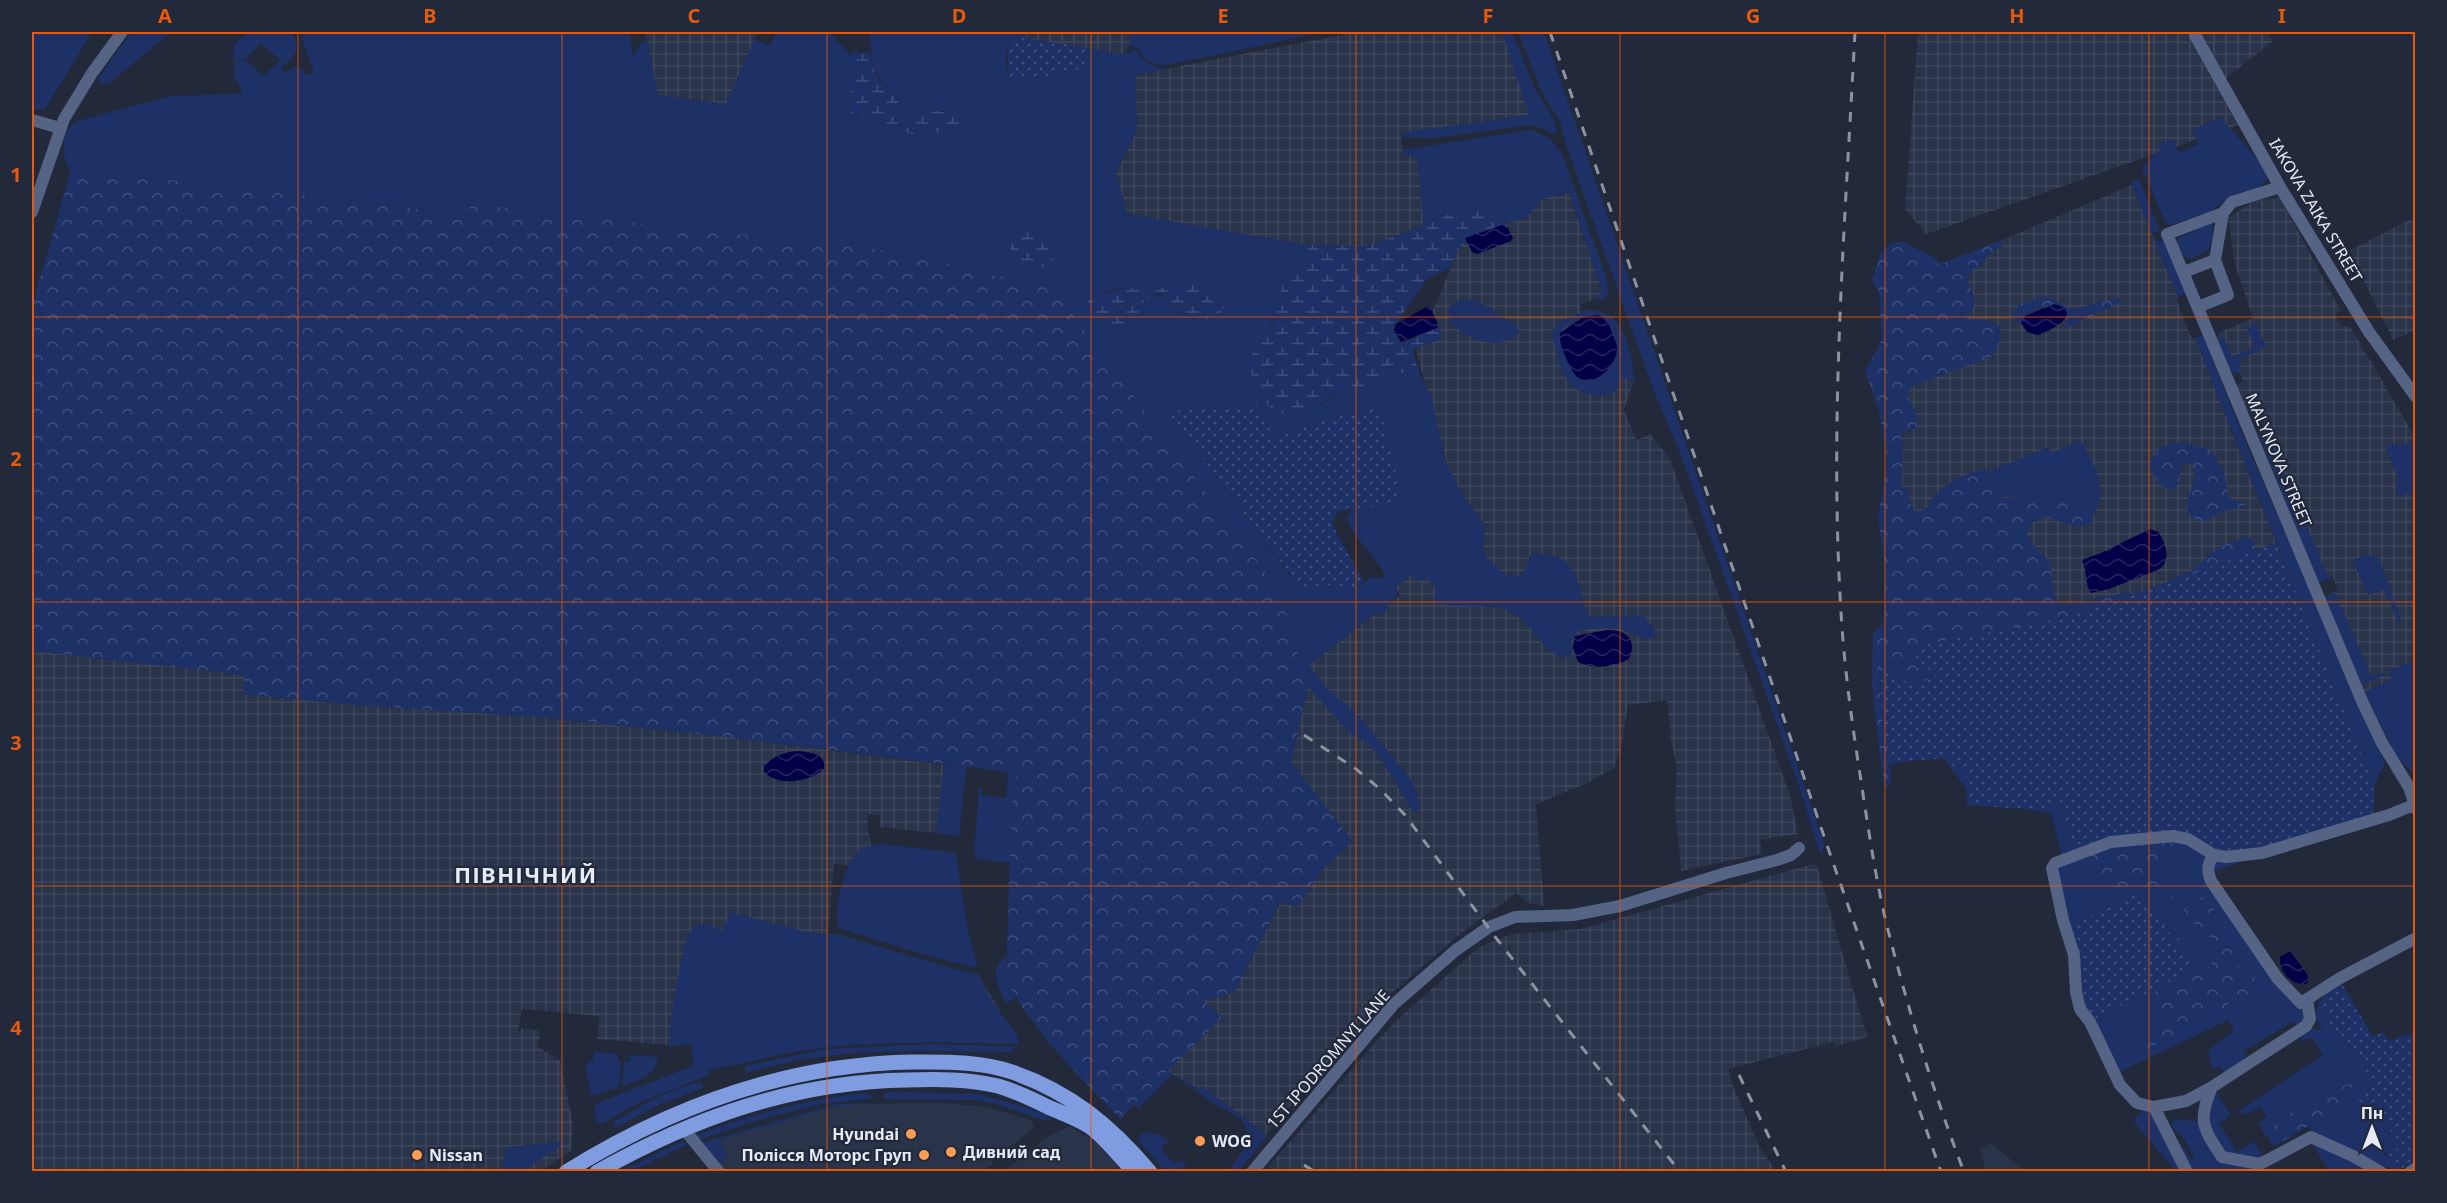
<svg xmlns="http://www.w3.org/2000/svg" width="2447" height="1203" font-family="'Noto Sans',sans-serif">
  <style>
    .built { fill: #29334a }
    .industrial { fill: url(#industrial-grid) }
    .grass { fill: #1e3167; fill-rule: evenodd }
    .forest { fill: url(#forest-crowns) }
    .wetland { fill: url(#wetland-marsh) }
    .park { fill: url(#park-dots) }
    .water { fill: url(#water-waves) }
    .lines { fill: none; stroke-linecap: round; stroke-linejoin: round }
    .street { stroke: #556485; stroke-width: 12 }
    .primary { stroke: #809ce1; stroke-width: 15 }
    .rail { stroke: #8b92a1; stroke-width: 3; stroke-dasharray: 10 10; stroke-linecap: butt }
    .grid { fill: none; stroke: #e8590c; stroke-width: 1.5; stroke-opacity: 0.55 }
    .poi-dot { fill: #fc9d53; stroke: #21293b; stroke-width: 2 }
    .labels { text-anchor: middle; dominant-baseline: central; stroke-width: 4.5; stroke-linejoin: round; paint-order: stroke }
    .street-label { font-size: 16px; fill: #e6ebf8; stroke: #21293b }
    .poi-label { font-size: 16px; font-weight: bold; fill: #e6ebf8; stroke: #21293b; text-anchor: start }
    .district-label { font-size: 22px; font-weight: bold; letter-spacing: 1.5px; fill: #e6ebf8; stroke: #21293b }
    .neatline { fill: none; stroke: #e8590c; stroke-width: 2 }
    .grid-label { font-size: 20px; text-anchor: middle; font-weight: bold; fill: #e8590c }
  </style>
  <defs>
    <pattern id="industrial-grid" width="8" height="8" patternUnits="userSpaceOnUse" patternTransform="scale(1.5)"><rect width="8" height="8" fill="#29334a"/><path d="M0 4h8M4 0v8" fill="none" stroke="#3e475c"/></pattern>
    <pattern id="forest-crowns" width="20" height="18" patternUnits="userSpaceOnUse" patternTransform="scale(1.5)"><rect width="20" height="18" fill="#1e3167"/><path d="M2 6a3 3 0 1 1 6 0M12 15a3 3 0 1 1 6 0" fill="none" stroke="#3f4f7e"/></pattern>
    <pattern id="wetland-marsh" width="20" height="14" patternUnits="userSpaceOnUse" patternTransform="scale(1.5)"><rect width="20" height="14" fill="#1e3167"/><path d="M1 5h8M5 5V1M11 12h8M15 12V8" fill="none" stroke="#3f4f7e"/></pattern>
    <pattern id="park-dots" width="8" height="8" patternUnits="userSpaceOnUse" patternTransform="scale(1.5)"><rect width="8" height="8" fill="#1e3167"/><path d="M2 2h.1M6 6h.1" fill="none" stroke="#3f4f7e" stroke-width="1.8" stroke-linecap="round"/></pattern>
    <pattern id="water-waves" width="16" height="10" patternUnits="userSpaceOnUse" patternTransform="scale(1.5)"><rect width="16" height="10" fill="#020046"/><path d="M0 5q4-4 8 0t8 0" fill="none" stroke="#272561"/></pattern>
  </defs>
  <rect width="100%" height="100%" fill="#21293b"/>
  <path class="built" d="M946,1103L987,1107L1031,1120L1034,1128L992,1161V1165L983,1171H726L702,1143L838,1104Z
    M1070,1126L1099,1145L1120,1165L1111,1171L1003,1172L1049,1136Z
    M1991,1143L2010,1159L2025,1171H1986L1980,1149Z"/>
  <path class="industrial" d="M645,32H758L726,104L658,95Z
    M1026,32H1131L1129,46L1124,53L1118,54L1026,38Z
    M1356,32H1502L1518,75L1529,115L1401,134L1403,155L1417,156L1424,225L1378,243L1365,246L1299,244L1127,214L1116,172L1137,130L1135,75Z
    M1918,32H2268L2273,41L2220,83L2241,124L1926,234L1905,209Z
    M2132,185L2178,297L2177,300L2184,320L2191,337L2195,338L2276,543L2185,577L2058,619L1901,508L1908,276L1995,243Z
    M1569,192L1602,290L1597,298L1580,305L1581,311L1592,310L1610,315L1623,332L1627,342L1634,380L1624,410L1637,440L1650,434L1670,459L1790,795L1798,834L1760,840L1762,854L1681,871L1675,807L1677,768L1671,741L1667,700L1628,705L1621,748L1614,768L1585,784L1536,804L1544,906L1528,903L1516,893L1460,934L1381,1002L1371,1008V1012L1266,1135L1202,1086L1199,1089L1167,1071L1222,1018L1203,1001L1234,992L1281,901L1295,907L1300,904L1322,870L1352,841L1291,762L1308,687L1303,669L1400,595L1396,587L1453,485L1416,350L1465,234L1526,218L1542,199Z
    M2280,198L2341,311L2335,314L2341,327L2350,326L2415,437V660L2389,671L2392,680L2364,692L2324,597L2338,590L2333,577L2318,583L2259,435L2267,431L2261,415L2247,411L2237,386L2243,381L2240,373L2231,370L2217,340L2218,333L2253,318L2236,268L2228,218L2256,200Z
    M2415,217V331L2393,340L2349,251Z
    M32,651L246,675L244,694L344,704L535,717L718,736L944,765L936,833L880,827V815L868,814L867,824L871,846L865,847L855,855L850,865L834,864L828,934L839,935L957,970L978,974L1000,1011L731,1043L672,1045V1051L668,1045L597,1039L599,1016L522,1009L518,1031H520L521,1028L540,1031L538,1047L560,1061L573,1124L571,1151L540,1171L32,1172Z
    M1816,863L1867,1037L1836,1046L1833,1042L1728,1069L1734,1088L1760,1148L1776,1171H1265L1373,1045L1397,1020L1479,947L1512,934L1581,929Z"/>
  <path class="grass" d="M32,32H92L45,109L32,110Z
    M131,32H171L111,82L107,84L100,83L98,79Z
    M248,32H292C301,53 296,55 280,68L284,73L295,67H300L306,75L314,72L300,32H629L633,57L640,44L647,40L658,95L726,104L754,40L771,46L776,32H831C837,43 849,50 852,62C856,77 845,100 851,113L877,124L912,134L944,111L928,110L904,126L898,124V100L873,69L869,32H1026V38H1018L1008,42L1007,45L1006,65L1009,79L1037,78L1088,67L1089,48L1118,54L1130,53L1135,48C1142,64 1155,68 1171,68L1135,75L1137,130L1116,172L1127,214L1309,245C1307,251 1307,262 1304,268C1301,274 1294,273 1290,280C1278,306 1271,333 1250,355L1253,379L1263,400L1320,406L1343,390L1365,388L1392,373H1410L1421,378L1431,395L1445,460L1463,496L1484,523L1485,533L1483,549L1486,557L1506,575L1513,576L1521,575L1525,570L1530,555C1536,553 1542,554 1548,555C1582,559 1578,594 1589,617L1643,615L1655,630V637C1641,642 1635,634 1623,630C1610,626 1591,629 1578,631L1571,640L1572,657C1543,660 1537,626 1511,612C1494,602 1458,610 1437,603L1434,600L1436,590L1428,578L1419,581L1412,575L1396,587L1398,594L1390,602L1385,613L1373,615L1363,622L1309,666L1326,687L1360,717L1409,777L1416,790L1420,809L1417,812H1413L1380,757L1367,743L1353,736L1308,687L1280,592L768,250L94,171H71C60,156 60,132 77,121L172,96L242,94V89L233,76L235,61H247L263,76L281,61L261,43L244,60H233L235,44ZM1126,287L1158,289L1223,302L1222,310L1219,315L1178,313C1168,301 1168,294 1150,295L1139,308L1134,321L1087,303C1095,291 1113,291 1126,287ZM1258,405L1274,437L1319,421L1381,406L1386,440L1392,447L1400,502L1352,509L1347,518C1354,541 1377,554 1385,576L1383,579L1371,577L1361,585L1353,588L1335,585L1305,586L1291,577L1167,411L1250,407Z
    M1131,32H1324L1167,65C1152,65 1144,60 1137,47L1129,46Z
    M1502,32H1512L1535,89L1553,118L1557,133L1553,134L1542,128L1529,125L1434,138L1401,137L1405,132L1529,115Z
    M1518,32H1544L1821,835L1824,844L1822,853H1820L1797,780L1682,458L1653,389L1566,145L1560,121L1542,93Z
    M2221,118L2265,168L2268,178L2259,188L2234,194L2208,213L2169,225L2165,221L2145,174L2141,171L2152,156L2161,152L2158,145L2172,139L2179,153L2199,144L2193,129Z
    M1529,130C1544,133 1556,143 1563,156L1607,280L1608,295L1601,301L1597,298L1602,290L1569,192L1542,199L1526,218L1509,223L1482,212L1470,210L1424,225L1417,156L1403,155V150Z
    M2139,179L2160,231L2151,233L2132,185L2131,183Z
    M2209,224L2212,225L2213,236L2208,250L2192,259C2182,257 2175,249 2178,238Z
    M2154,240L2164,242L2167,246L2186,293L2178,297Z
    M1467,299C1486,302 1501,316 1517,327L1519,332C1488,367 1413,307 1467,299Z
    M1592,310C1624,314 1632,352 1634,380L1622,378C1620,382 1619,388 1616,391C1607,400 1579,394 1571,385C1560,372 1554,348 1552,331C1561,319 1578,312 1592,310ZM1583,317L1614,362L1602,376H1576C1571,367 1554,339 1562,330C1566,324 1577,320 1583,317Z
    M2256,324L2266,347L2240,359V372L2233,373L2228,367L2217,340L2224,338L2232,357L2255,347L2247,328Z
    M2203,335L2240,429L2385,763L2374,786L2373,814L2204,875L2301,1008L2305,1015V1021L2298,1028L2294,1021L2244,1051L2246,1060L2225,1074L2219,1066L2213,1069L2208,1053L2211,1048L2234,1031L2228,1020L2115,1074L2093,1021L2074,954L2058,869L2062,855L2051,814L1971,796L1941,754L1885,766L1919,657L2365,765L2195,338Z
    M2267,432L2328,576L2333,577L2318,583L2259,435Z
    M2080,441C2090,454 2101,478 2100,494C2100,502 2096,510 2093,517L2092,514L2043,495L2005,497C1992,493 1993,483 1989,472L2048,447L2051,453Z
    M2410,442L2415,448V491L2400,497L2395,483L2399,480L2386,450L2391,443L2399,446Z
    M2368,554L2379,558L2401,620L2399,624L2384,589L2368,595L2353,560Z
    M2335,593L2372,677L2383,673L2385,675L2361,685L2324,597Z
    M2415,660V775L2397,757L2364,692L2392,680L2389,671Z
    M944,765L966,767L959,836L936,833Z
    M1008,772L1017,773L1011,818L1010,863L978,859L974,854L979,787L982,788V795L1006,798Z
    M878,844L944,851L956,854L968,932L977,964L976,968L918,953L839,928C832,911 845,861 860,850C865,846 872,846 878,844Z
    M731,911L734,913L814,934L839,935L957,970L978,974L993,1003L1017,1035L1019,1044L932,1042L846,1045L799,1051L709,1070V1075L640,1102L603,1123L597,1122L594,1111L597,1103L693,1066L692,1044L672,1045V1051C663,1040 682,952 688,936C690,931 693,928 697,925L707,924L722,931Z
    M1006,957V980L1015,998L1006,1003C999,988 987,967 1006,957Z
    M2318,1004L2345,1049L2351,1047L2376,1085L2368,1088V1084L2360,1080C2322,1092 2296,1111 2267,1137L2269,1141L2258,1124L2267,1117L2260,1107L2248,1114L2237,1112L2323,1055L2311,1037L2303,1042L2299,1035L2311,1028L2318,1030L2322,1028L2316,1018Z
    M932,1044L1018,1047L1008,1052L917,1051L852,1053L798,1060L745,1073V1066L825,1049Z
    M594,1052L618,1054V1061H621L619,1087L591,1096L585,1064L593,1061Z
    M630,1055L658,1057C655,1077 639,1080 622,1086L624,1062H629Z
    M1167,1071L1199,1089L1202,1086L1267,1136L1239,1171H1229C1235,1161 1247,1148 1247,1134C1247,1114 1218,1109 1207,1099C1196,1090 1185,1083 1172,1075L1139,1108L1135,1105Z
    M702,1083L703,1088L661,1104L615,1128L613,1122C637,1108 674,1085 702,1083Z
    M2215,1091L2231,1115L2219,1124L2237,1152L2254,1141L2264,1158L2258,1160L2225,1154L2206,1129L2211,1099Z
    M887,1092L978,1094L1028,1108L1044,1114L1051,1119L1044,1120L996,1104L976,1100L884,1099V1094Z
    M867,1093L873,1099C813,1101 756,1120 700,1140L696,1135C752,1115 808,1098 867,1093Z
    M2359,1098L2363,1107L2377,1103L2400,1148L2386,1154L2396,1171L2324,1139L2309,1127L2349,1108Z
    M872,1103L838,1106L720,1140L727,1156L722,1163H719L702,1143L838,1104Z
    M2144,1110L2152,1112L2183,1171H2176L2134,1122L2138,1115Z
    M2178,1119L2198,1122C2205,1145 2237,1159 2255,1171H2190L2180,1145L2184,1148L2191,1160L2195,1158L2182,1136L2172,1127V1122Z
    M1144,1132L1159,1135L1167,1140V1143L1161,1146L1164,1149L1162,1151L1173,1162H1188L1178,1171H1165L1138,1140L1139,1137Z
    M567,1141L523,1171H502L507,1147Z
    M682,1141L688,1144L632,1171H621Z
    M2315,1143L2364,1167L2363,1170L2324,1171L2328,1169L2312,1144Z"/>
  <path class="forest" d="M71,171H94L467,215L470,207L488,206L888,251L922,253L936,256L961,271L1050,284L1280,592L1308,687L1291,762L1352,841L1322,870L1300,904L1295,907L1281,901L1234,992L1203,1001L1222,1017L1120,1119C1080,1076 1034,1033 1006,980L1011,818L1017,773L718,736L535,717L344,704L243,694L245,675L32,651V306Z
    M1999,241L2002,242V247C1991,251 1988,257 1980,265C1977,268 1971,270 1969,273C1960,286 1986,293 1968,317L1970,320L1983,319L1999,326C2003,337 2000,347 1992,356L1911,387L1907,396C1914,408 1920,415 1915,429L1910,431L1903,430L1901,486L1908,489L1911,507L1916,512C1929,511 1930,499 1939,491C1951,481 1972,470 1987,469C1992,478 1990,489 1999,495C2008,502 2022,494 2032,494C2050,494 2069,506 2087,512L2092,514L2093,521C2080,534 2059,519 2044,517L2030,524L2029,540L2050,562L2055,599L2067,604L2129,592L2136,597L2124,607L1913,647L1917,670L1935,669L1938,672C1929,682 1908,688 1898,678C1894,675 1891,671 1887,668L1879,670L1882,713L1891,781L1887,787L1884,786L1883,778L1872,686L1873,633L1883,624L1884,619L1885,567L1878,516L1886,475L1887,457L1879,411L1865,371L1882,340L1879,292L1872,280L1882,250L1892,243L1903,242L1937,259L1939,265Z
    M2043,296C2055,298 2062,307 2074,309L2117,298L2123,301L2064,329L2067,321L2065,313L2048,305L2025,316L2021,323L2015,322L2011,317L2019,305Z
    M2180,442L2204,448L2213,453L2224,473L2229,498L2245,504V507L2225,511L2201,522C2175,512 2191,497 2194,480C2195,475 2193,469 2192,464L2187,463L2182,465L2179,482L2176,488C2161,493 2154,476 2149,464L2161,447Z
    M2246,537L2253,539L2257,555L2164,585L2166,582L2191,571L2219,547Z
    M2161,841L2185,843L2186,845C2180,857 2155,867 2143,872L2145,879C2153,882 2160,876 2168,883C2178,891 2178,901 2192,908L2197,906L2201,897L2208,896L2228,940L2237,965L2254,976L2257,985L2252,997L2238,995L2230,998L2228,1008L2212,1013L2171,1038L2142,1051L2139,1045L2157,1038L2164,1029L2156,1018L2162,1006L2151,1001V995C2163,985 2196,968 2212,966V958L2222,953L2208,934L2187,919L2183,908L2174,902L2164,886L2159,885L2144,891L2142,899C2155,915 2174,935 2190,947L2188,952C2165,950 2152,908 2133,896C2124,891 2114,895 2105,893C2098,888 2085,865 2090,856C2092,853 2095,852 2099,850Z
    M2360,1080L2368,1084V1088C2356,1112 2320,1120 2299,1131C2290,1137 2284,1142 2273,1145L2269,1141L2268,1131C2288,1109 2331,1090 2360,1080Z"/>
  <path class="wetland" d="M853,52L870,53L875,74L898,100V124L901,126L908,124L919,107H922L958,116L960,126L957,130L948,132L912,134L876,124L851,113L849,107L853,70L849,56Z
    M1470,210C1484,212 1503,214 1508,228L1506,225L1465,240L1466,243L1458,249L1450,268L1427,279L1396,324L1394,327L1403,343L1436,328L1438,324L1442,336L1440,340L1414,348L1413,352L1421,378L1410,373H1392L1365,388L1343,390L1306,413L1284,414L1272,409L1263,400L1248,366L1251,355L1274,322L1283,284L1302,270L1309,245L1365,246L1378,243L1452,213Z
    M1032,228C1066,233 1066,277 1020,267L1011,257V244L1025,229Z
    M1179,282C1198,282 1213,284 1223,302C1223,307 1223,312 1218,315C1207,322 1186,320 1177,311C1172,307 1170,300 1164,296C1160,293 1156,294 1150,295C1140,303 1140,313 1133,322C1116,345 1093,319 1087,303L1091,297L1099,293L1113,292L1126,287L1158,289Z"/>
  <path class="park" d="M1026,38L1089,48L1088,67L1037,78L1009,79L1007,45L1013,39Z
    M1258,405L1274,437L1319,421L1360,412L1365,407L1381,406L1386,440L1392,447L1400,503L1339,511L1332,521L1336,532L1364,582L1353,588L1335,585L1305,586L1296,582L1167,411L1250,407Z
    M2276,543L2374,786L2373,818L2276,846L2243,851H2223L2181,832L2075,851L2060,805L2040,810L1967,805L1965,768L1953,769L1951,758L1889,762L1882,713L1880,663H1885L1898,679C1912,684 1928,684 1938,672L1935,669L1917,670L1913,647L2058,619L2185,577Z
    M2140,893L2194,967L2147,994L2101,1014L2093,1021L2082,998L2069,925Z
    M2341,982L2373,1037L2383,1032L2389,1041L2415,1032V1162L2396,1171L2386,1153L2399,1148L2378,1104L2363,1107L2359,1098L2375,1084L2351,1047L2345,1049L2318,1004L2329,990Z"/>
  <path class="water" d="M1502,225L1508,228L1513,238L1511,241L1477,254L1472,252L1465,238Z
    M2054,304C2086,312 2050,332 2037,335L2027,332L2021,323L2025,316Z
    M1428,306L1430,307L1438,324L1437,328L1401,342L1394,330L1396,324Z
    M1598,315C1605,318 1610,325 1612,333C1614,337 1616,342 1617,346C1619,364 1594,391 1576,376C1573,373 1571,367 1569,364C1564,354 1559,343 1560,333L1583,317Z
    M2150,529L2159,532C2165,545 2172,557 2160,569L2109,589L2091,593C2084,582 2088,572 2082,561L2084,559L2101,553Z
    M1607,630C1626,630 1638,639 1629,659C1614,667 1593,670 1578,662L1573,647L1575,636Z
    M798,751C812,753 826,753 824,769C809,782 779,787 764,772V767C772,756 785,752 798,751Z
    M2290,951L2307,974L2308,982L2306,984C2291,986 2279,971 2280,957Z"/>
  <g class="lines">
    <path class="street" d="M2195,35L2280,187L2369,332L2416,397
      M32,120L60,128
      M2280,187L2232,202L2223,213L2167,234L2362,701L2382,743L2409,787L2416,809
      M32,212L64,119L92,73L122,32
      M2184,272L2215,260
      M2198,307L2228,295L2215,260L2223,213
      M2214,855C2207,865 2207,870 2211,881L2278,979L2301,1003L2340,978L2416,938
      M2307,999L2310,1019L2306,1026L2212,1087C2197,1121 2203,1128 2222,1157L2260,1164L2311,1137L2353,1156L2381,1172
      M2154,1107L2186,1101L2212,1087
      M683,1128L719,1172
      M1252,1172L1394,1004L1456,950L1489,927L1515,917L1573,915L1620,906L1726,873L1777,860L1791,855L1799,848
      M2187,1172L2154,1107L2137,1103L2120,1085L2090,1022L2080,1009L2076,992L2074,955L2063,920L2052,868L2055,863L2111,842L2173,836L2188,839L2214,855L2226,857L2262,853L2389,815L2416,804
      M2410,1172L2416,1168"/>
    <path class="primary" d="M566,1172C672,1106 788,1064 913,1062C945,1062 981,1061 1012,1072C1070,1092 1110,1125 1150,1172
      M597,1172C695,1117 794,1082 907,1080C938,1079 968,1079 998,1086C1015,1091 1032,1099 1048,1107C1062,1113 1076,1118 1089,1126C1106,1138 1120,1157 1134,1172"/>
    <path class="rail" d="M1550,32L1828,848L1941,1172
      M1855,32C1845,225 1829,419 1841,612C1844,664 1851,716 1859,768C1867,819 1874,871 1886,922C1907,1006 1933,1091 1964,1172
      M1304,735L1356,769L1380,789L1405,815L1496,938L1680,1172
      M1739,1075L1786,1172
      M1304,1165L1315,1172"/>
  </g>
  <path class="grid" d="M298,32V1172M562,32V1172M827,32V1172M1091,32V1172M1356,32V1172M1620,32V1172M1885,32V1172M2149,32V1172M32,317H2416M32,602H2416M32,886H2416"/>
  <g class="poi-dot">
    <circle cx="911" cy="1134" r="6"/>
    <circle cx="1200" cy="1141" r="6"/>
    <circle cx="951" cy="1152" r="6"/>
    <circle cx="417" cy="1155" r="6"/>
    <circle cx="924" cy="1155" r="6"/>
  </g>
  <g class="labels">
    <g class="street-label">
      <text transform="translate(2316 210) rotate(59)">IAKOVA ZAIKA STREET</text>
      <text transform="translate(2279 460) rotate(67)">MALYNOVA STREET</text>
      <text transform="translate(1328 1059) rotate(-49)">1ST IPODROMNYI LANE</text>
    </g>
    <g class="poi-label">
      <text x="899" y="1134" text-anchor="end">Hyundai</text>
      <text x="1212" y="1141">WOG</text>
      <text x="963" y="1152">Дивний сад</text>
      <text x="429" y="1155">Nissan</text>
      <text x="912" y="1155" text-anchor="end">Полісся Моторс Груп</text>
    </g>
    <g class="district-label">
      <text x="526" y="874">ПІВНІЧНИЙ</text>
    </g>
  </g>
  <rect width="2447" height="1203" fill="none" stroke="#21293b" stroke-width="66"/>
  <g transform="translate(2372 1128)" stroke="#21293b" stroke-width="4.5" paint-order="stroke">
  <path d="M0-4.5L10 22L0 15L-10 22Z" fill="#e6ebf8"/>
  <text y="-9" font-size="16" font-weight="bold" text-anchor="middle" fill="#e6ebf8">Пн</text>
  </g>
  <rect x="33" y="33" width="2381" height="1137" class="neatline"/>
  <g class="grid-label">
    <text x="165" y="23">A</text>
    <text x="430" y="23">B</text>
    <text x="694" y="23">C</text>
    <text x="959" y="23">D</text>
    <text x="1223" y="23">E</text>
    <text x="1488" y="23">F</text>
    <text x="1753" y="23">G</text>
    <text x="2017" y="23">H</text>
    <text x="2282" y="23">I</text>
    <text x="16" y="182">1</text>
    <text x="16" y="466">2</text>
    <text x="16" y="750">3</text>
    <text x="16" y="1035">4</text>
  </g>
</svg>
